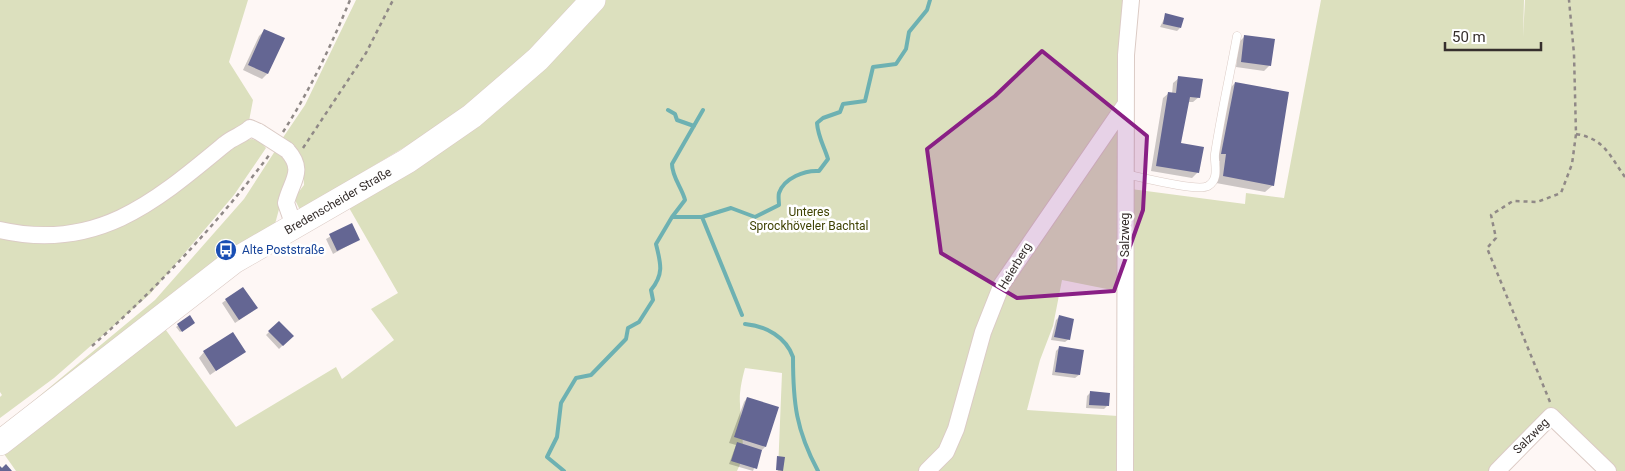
<svg xmlns="http://www.w3.org/2000/svg" width="1625" height="471" font-family="Roboto,sans-serif">
  <style>
    .green { fill: #dce0be }
    .shadow { fill: #0003 }
    .lines { fill: none; stroke-linecap: round; stroke-linejoin: round }
    .stream { stroke: #6db1b2; stroke-width: 4 }
    .building { fill: #646693 }
    .lane-casing { stroke: #dbcbc5; stroke-width: 9 }
    .street-casing { stroke: #dbcbc5; stroke-width: 18 }
    .primary-casing { stroke: #dbcbc5; stroke-width: 26 }
    .path { stroke: #908987; stroke-width: 2.5; stroke-dasharray: 4 4; stroke-linecap: butt }
    .lane { stroke: #fff; stroke-width: 8 }
    .street { stroke: #fff; stroke-width: 16 }
    .primary { stroke: #fff; stroke-width: 25 }
    .street-bridge-casing { stroke: #dbcbc5; stroke-width: 18; stroke-linecap: butt }
    .street-bridge { stroke: #fff; stroke-width: 16 }
    .marked { fill: #891f85; fill-opacity: 0.2; stroke: #891f85; stroke-width: 4; stroke-linejoin: round }
    .labels { text-anchor: middle; dominant-baseline: central; stroke-width: 5; stroke-linejoin: round; paint-order: stroke }
    .street-label { font-size: 12px; fill: #362f2d; stroke: #fff }
    .park-label { font-size: 12px; fill: #3f4203; stroke: #fff }
    .transit-label { font-size: 12px; fill: #164399; stroke: #fff; text-anchor: start }
  </style>
  <rect width="100%" height="100%" fill="#fef7f5"/>
  <path class="green" d="M0,0H248L229,62L253,100L249,121L130,209L67,232L0,226Z
    M356,0H579L501,82L443,124L300,210L294,198L304,185L303,167L280,142L305,105Z
    M606,0H1128L1117,110L1024,245L945,452L924,471H778L782,373L745,368C742,379 739,393 740,404C740,426 748,451 737,471H16L4,454L163,326L236,427L336,367L342,379L394,340L371,309L398,293L348,206L568,43Z
    M1321,0H1524L1523,37L1525,0H1625V471H1613L1551,412L1495,471H1129L1131,189L1245,204L1246,193L1284,198Z
    M1118,119L1117,291L1062,280L1053,326L1040,360L1027,410L1118,416L1116,471H929L949,452L1005,283Z
    M252,139L261,142L266,148L234,195L150,294L54,378L0,418V397L2,395L0,392V236L62,240L204,171L241,141Z
    M275,151L291,165L275,224L0,431V427L32,402L155,300L244,199Z"/>
  <path class="shadow" d="M1166,15L1180,28L1177,31L1160,27Z
    M264,31L283,38L267,74L262,79L243,70L259,36Z
    M1245,36L1270,65L1264,71L1236,67L1239,42Z
    M1179,78L1199,97L1193,102H1188L1180,144L1198,172L1192,178L1151,171L1163,98L1169,93L1172,94L1173,83Z
    M1235,83L1273,185L1265,192L1216,183L1220,161H1215L1228,90Z
    M351,225L358,240L333,254L326,239Z
    M226,300L253,311L235,323L222,303Z
    M189,317L192,324L180,332L176,327Z
    M1059,317L1069,339L1065,342L1051,340L1056,320Z
    M279,322L292,336L279,349L266,335Z
    M1060,347L1079,375L1075,378L1052,375L1056,351Z
    M244,351L210,375L199,358L204,352Z
    M1091,392L1107,406L1104,409L1086,408L1087,396Z
    M747,398L765,447L761,451L753,471L729,464L736,445L729,443L744,402Z"/>
  <g class="lines">
    <path class="stream" d="M668,110L675,114L677,120L694,126
      M672,217L685,200C682,188 672,177 672,164L703,110
      M702,217L742,315
      M745,324C766,326 786,337 793,357C793,403 796,430 818,471
      M564,471L547,457L557,437L561,403L576,378L591,375L626,339L628,328L639,322L653,300L651,290C664,274 661,264 656,244L672,217H702L731,208L755,217L779,205C779,202 778,196 779,193C784,178 805,170 819,171L828,159C824,146 818,137 817,123L823,118L840,112L843,104L865,101L873,67L896,64L906,49L909,32L927,10L930,0"/>
  </g>
  <path class="building" d="M1165,13L1184,18L1181,28L1163,24Z
    M264,29L285,38L268,74L248,65Z
    M1244,35L1275,39L1271,66L1241,62Z
    M1178,76L1203,79L1200,98L1190,97L1181,143L1204,147L1199,173L1156,166L1168,92L1176,93Z
    M1235,82L1289,92L1274,186L1223,176L1226,154H1221Z
    M352,223L360,240L337,251L329,234Z
    M243,287L258,308L239,320L225,299Z
    M190,315L195,323L182,332L177,324Z
    M1059,315L1074,319L1070,340L1054,337Z
    M279,321L294,336L283,346L268,331Z
    M233,332L246,352L216,371L203,351Z
    M1059,346L1084,350L1080,375L1055,372Z
    M1090,391L1110,393L1109,406L1089,405Z
    M747,397L779,407L766,447L734,437Z
    M737,442L762,450L757,469L731,461Z
    M777,456L785,457L783,471L776,470Z
    M6,464L12,471H0V466L2,468Z"/>
  <g class="lines">
    <g class="lane-casing">
      <path id="lane" d="M1125,174C1140,177 1197,192 1208,186C1220,179 1214,164 1215,154C1221,114 1230,75 1237,36"/>
    </g>
    <g class="street-casing">
      <path id="street" d="M287,150C306,171 291,181 286,203L294,226
        M0,230C97,252 155,202 225,144C233,137 243,135 250,128L259,132
        M927,471L946,452L956,429L983,332L1002,284L1125,105
        M1125,471L1126,55L1131,0
        M1497,471L1551,416L1608,471"/>
    </g>
    <g class="primary-casing">
      <path id="primary" d="M0,443L234,261L407,161L472,116L538,59L593,0"/>
    </g>
    <path class="path" d="M283,132C310,90 331,46 350,0
      M1576,134C1605,139 1609,155 1625,177
      M303,148L366,53L393,0
      M92,346C158,287 217,224 270,154
      M1550,402L1487,248L1496,238L1491,215L1513,201L1537,202L1561,193L1572,164L1576,134L1574,54L1569,0"/>
    <use href="#lane" class="lane"/>
    <use href="#street" class="street"/>
    <use href="#primary" class="primary"/>
    <g class="street-bridge-casing">
      <path id="street-bridge" d="M259,132L287,150"/>
    </g>
    <use href="#street-bridge" class="street-bridge"/>
  </g>
  <path class="marked" d="M1042,51L1147,136L1143,210L1114,291L1017,298L941,253L927,149L995,96Z"/>
  <defs>
    <g id="bus-disc" transform="scale(1.125)"><circle r="9.5" fill="#1a4fb4" stroke="#fff"/><path d="M-5-6H5V4H4V6H2V4H-2V6H-4V4H-5ZM-3.5-4V0h7V-4ZM-3.5 1.2v1.5H-2V1.2ZM2 1.2v1.5H3.5V1.2Z" fill="#fff"/></g>
  </defs>
  <g fill-rule="evenodd">
    <use href="#bus-disc" x="226" y="250"/>
  </g>
  <g class="labels">
    <g class="street-label">
      <text transform="translate(338 201) rotate(-30)">Bredenscheider Straße</text>
      <text transform="translate(1125 235) rotate(-90)">Salzweg</text>
      <text transform="translate(1015 266) rotate(-59)">Heierberg</text>
      <text transform="translate(1531 436) rotate(-45)">Salzweg</text>
    </g>
    <g class="park-label">
      <text x="809" y="212">Unteres<tspan x="809" dy="14">Sprockhöveler Bachtal</tspan></text>
    </g>
    <g class="transit-label">
      <text x="242" y="250">Alte Poststraße</text>
    </g>
  </g>
  <path d="M1445 42v8h96v-8" fill="none" stroke="#362f2d" stroke-width="2.5"/>
  <text x="1452" y="42" font-size="15" fill="#362f2d" stroke="#ffffff" stroke-width="4" paint-order="stroke">50 m</text>
</svg>
